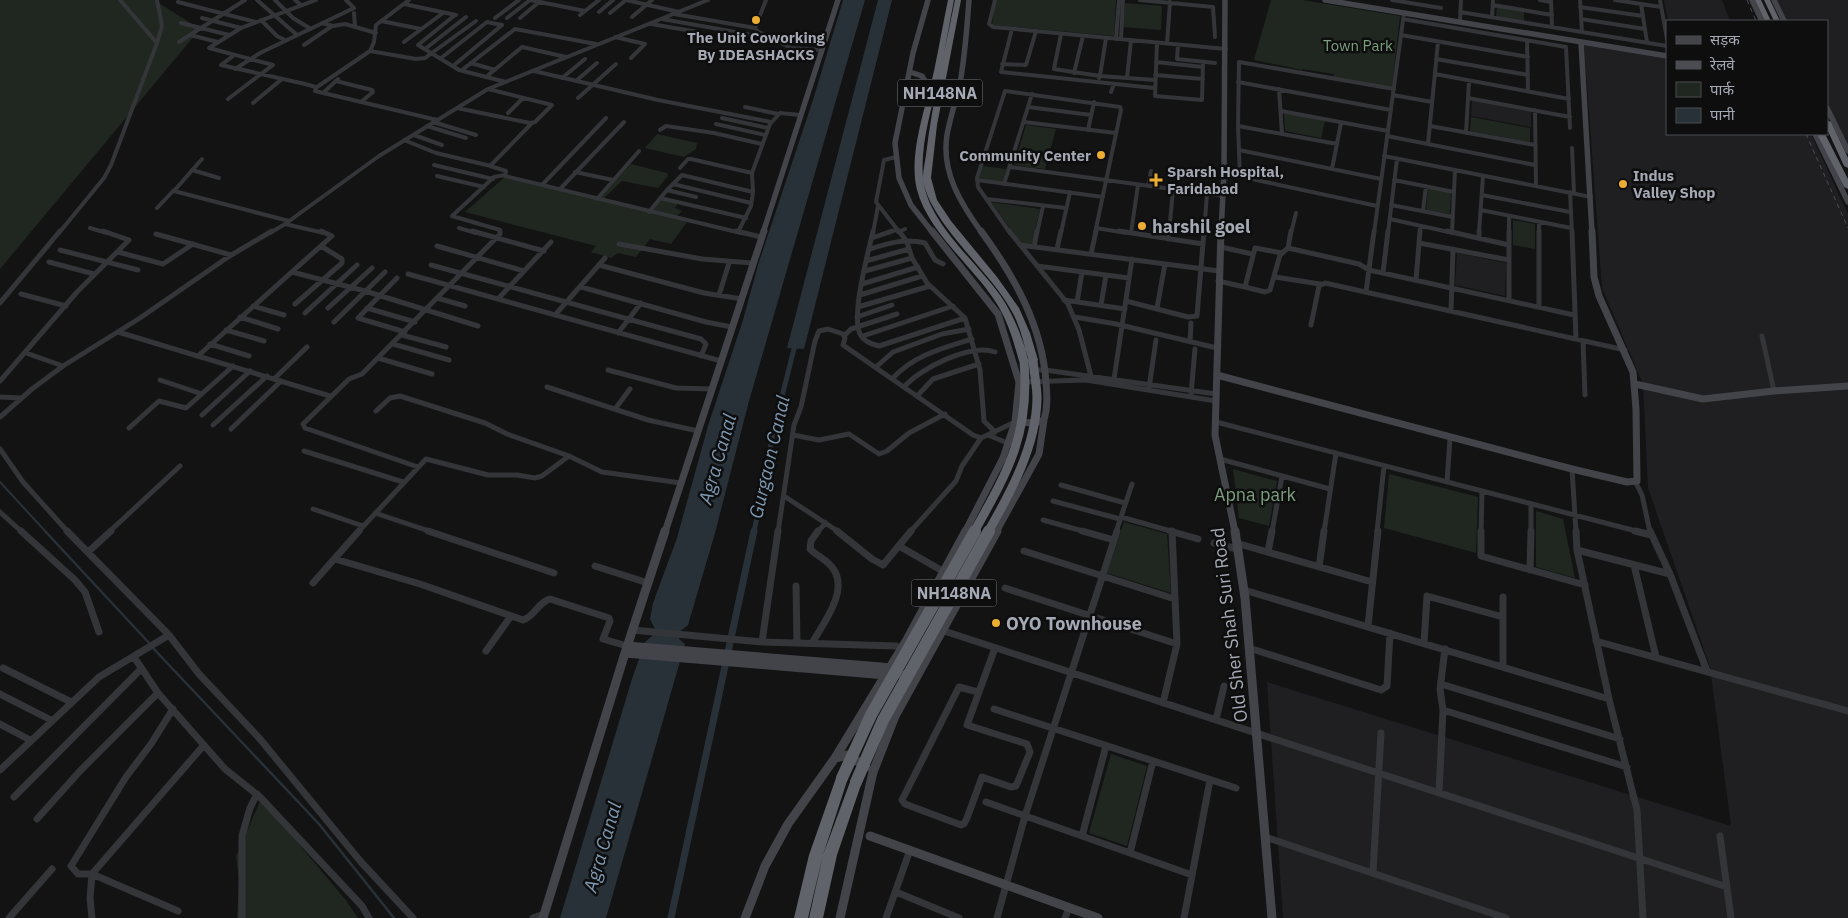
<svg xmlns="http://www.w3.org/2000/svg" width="1848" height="918" font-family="'IBM Plex Sans','Noto Sans Devanagari',sans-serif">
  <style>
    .built { fill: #1f1f21 }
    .green { fill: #1f2720 }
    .water { fill: #293138 }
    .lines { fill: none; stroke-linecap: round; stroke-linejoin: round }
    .stream-far1 { stroke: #293138; stroke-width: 2 }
    .stream { stroke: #293138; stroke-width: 2.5 }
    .canal-far1 { stroke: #293138; stroke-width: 5 }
    .canal { stroke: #293138; stroke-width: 7 }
    .street-far2 { stroke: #343539; stroke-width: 4 }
    .street-far1 { stroke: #343539; stroke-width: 5 }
    .street { stroke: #343539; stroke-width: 7 }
    .secondary-far2 { stroke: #424449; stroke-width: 5.5 }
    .secondary-far1 { stroke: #424449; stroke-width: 7 }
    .secondary { stroke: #424449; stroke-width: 9 }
    .highway { fill: #60636a; fill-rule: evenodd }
    .rail { stroke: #4b4d52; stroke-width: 1; stroke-dasharray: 4.5 4; stroke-linecap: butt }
    .highway-bridge-far1 { stroke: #60636a; stroke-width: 9 }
    .highway-bridge { stroke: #60636a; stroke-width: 12 }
    .poi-dot { fill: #edad32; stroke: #0e0e0f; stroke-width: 2 }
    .labels { text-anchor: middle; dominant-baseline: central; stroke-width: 5; stroke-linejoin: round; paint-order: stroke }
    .far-poi-label { font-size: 15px; font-weight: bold; fill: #a4a9b4; stroke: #0e0e0f; text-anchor: start }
    .far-park-label { font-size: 15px; fill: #7c9f7e; stroke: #0e0e0f }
    .shield { fill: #0e0e0f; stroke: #777a82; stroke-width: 1 }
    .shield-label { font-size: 16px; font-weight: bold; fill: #a4a9b4 }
    .poi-label { font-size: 18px; font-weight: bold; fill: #a4a9b4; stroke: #0e0e0f; text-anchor: start }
    .park-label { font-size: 18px; fill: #7c9f7e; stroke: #0e0e0f }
    .street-label { font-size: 18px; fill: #a4a9b4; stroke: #0e0e0f }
    .water-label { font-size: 19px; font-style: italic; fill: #7c97af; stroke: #0e0e0f }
  </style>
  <rect width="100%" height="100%" fill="#131314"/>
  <path class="built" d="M1664,0H1722L1730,21H1668Z
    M1773,0H1848V155L1827,111V21H1783Z
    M1584,45L1667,59V134H1811L1848,214V918H1283L1267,682L1731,826L1710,667L1648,488L1643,384L1602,288Z
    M1472,100L1531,111V127L1471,116Z
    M1457,253L1506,263L1505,296L1455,285Z"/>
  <path class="green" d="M0,0H154L200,29L0,269Z
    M995,0H1116L1114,36L992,25Z
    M1271,0H1302L1400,16L1392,88L1333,77L1334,74L1303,69L1302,70L1254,60Z
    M1125,3L1162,6L1161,30L1123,27Z
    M1497,7L1524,11V21L1496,17Z
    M1284,113L1325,121L1321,138L1285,131Z
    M1471,117L1530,128V142L1470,131Z
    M1026,125L1056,129L1045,169L1014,165Z
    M657,134L697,143L696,149L684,157L645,148Z
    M631,164L667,173L668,176L658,188L622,181L603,199L599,197Z
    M983,166L1006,169L1003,182L979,178Z
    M506,176L687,222L671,244L650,239L636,257L618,253L611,258L591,252L596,246L465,212Z
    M1428,188L1451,193L1450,214L1426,210Z
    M661,198L678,203L675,208L682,211L677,216L651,210Z
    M991,202L1040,209L1032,245L1021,244Z
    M1513,220L1535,224V249L1513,245Z
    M1233,469L1277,481L1269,526L1239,518Z
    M1389,474L1478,497L1476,553L1384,528Z
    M1536,511L1563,519L1575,578L1536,567Z
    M1124,522L1167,534L1171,593L1107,573Z
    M1111,754L1147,766L1127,846L1089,833Z
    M261,799L345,899L358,918H237L239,880L236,856Z"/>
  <path class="water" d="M843,0H865L749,401L715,533L688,625L678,633L679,639L685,644L606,918H560L632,679L645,642L653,635L656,631L650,619L653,603L677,538L708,426L743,320L758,265L813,100Z
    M878,0H892L804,349L787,348Z"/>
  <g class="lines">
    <path class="stream-far1" d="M0,482L46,532"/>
    <path class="stream" d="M45,531L150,644
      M153,648L319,824L394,918"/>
    <path class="canal-far1" d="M754,532L774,428L796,341"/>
    <path class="canal" d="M671,918L754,531"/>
    <path class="street-far2" d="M157,0L162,26L157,43
      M257,0L297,35
      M275,0L293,18L311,29
      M295,0L301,5
      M530,0L585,11
      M626,0L679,12
      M766,0L755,28L757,31L791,48L821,50
      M995,0L989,24L993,27L1226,49
      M1140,0L1213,7L1215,37
      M1392,0L1441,8
      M1540,0L1551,2
      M1551,0L1552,27
      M1580,0L1582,32
      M1615,0L1661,7
      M1660,0L1667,39
      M178,2L256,22
      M404,4L456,15
      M1641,4L1647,42
      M1493,5L1552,15
      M1580,7L1643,16
      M599,12L613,0
      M1460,12L1667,46
      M354,13L355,27
      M610,13L626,0
      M674,14L755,28
      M455,15L418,45L459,70L506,82
      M580,15L599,0
      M632,17L652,0
      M1492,17L1493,0
      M202,18L241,28
      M495,18L519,0
      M507,18L530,0
      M520,18L539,2
      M662,19L770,38
      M1403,19L1566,47L1570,128
      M1581,19L1645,29
      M261,20L277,36L285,40
      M381,21L421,29
      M1460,22L1461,0
      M181,23L229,35
      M322,23L333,26L345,24L376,33
      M651,24L698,32
      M1012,29L1001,72L1154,88
      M1061,34L1054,69L1100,76L1106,38
      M190,35L218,42
      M1401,35L1528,57
      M615,37L645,44L631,58
      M1116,39L1119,0
      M1121,39L1123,0
      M1527,40L1528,91
      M179,42L245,0
      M404,42L443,13
      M1157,43L1155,96L1202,100L1203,62
      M1167,44L1170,2
      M304,45L332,26
      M1178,45L1177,59L1215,63
      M425,49L466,17
      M370,51L416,59L425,58L476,21
      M233,56L221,65L305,84L316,87L315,91L437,120
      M441,58L487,22L502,25L453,66
      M1436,59L1528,75
      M1156,62L1203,67
      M471,63L495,70
      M1002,64L1026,65L1036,31
      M235,69L260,53L354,8L346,0
      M462,70L515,29L596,44
      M534,71L658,100L771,122
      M1074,73L1083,36
      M1435,74L1569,99
      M1155,75L1203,79
      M486,77L522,47L566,57
      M562,78L585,59
      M1099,78L1100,76L1155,80
      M1127,78L1131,40
      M336,81L372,90L373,92L361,102
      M576,81L597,63
      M1238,82L1391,110
      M317,87L370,51L374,42L376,25L409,0
      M1279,89L1282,134
      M1111,92L1114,84
      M323,93L338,79
      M1393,95L1432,102
      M578,98L616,64
      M1468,98L1570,117
      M228,99L273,65L209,48L241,28L316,0
      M253,103L282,79
      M745,107L778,114
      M1028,107L1091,115
      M457,108L530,123L535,122L552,105L488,89
      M1535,110L1536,186
      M1281,111L1388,131
      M508,113L523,98
      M722,118L768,128
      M433,122L476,135
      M1024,122L1116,133
      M532,123L490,166L506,171L505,176L741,233
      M716,124L765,135
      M427,126L466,138
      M1238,126L1337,144
      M1430,126L1535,145
      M660,130L666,126L714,133L762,144
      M1088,130L1094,102
      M1466,133L1469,81
      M414,135L442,145
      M1387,136L1535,165
      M404,140L436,153L491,166
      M1428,144L1438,42
      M1572,148L1574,193
      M1239,150L1381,179
      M1384,156L1591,197
      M896,157L884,160L876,202L900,233
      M202,159L174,191L289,221
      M434,165L493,179
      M1010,167L1223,196
      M680,168L688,159H691L752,173
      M1332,169L1341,123
      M192,170L219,178
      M575,172L613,180
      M1224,173L1377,206
      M437,176L484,187
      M1240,177L1238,126L1239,62L1394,89
      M977,180L1103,197
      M1394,180L1454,192
      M673,184L751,203
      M1004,184L1032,94
      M542,185L606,118
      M1148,186L1151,171
      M560,189L624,122
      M667,190L682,175L753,192
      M1570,192L1572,233
      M1482,195L1570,212
      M660,198L746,218
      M597,199L639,151
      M987,199L1066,208
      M1391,205L1453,217
      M157,208L174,190
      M1481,210L1571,228
      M1423,211L1426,186
      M649,212L667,190L696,197
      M1509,216V233
      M1390,219L1453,233
      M1539,222V233
      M285,224L324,233
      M90,228L107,233
      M459,228L476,233
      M1096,228L1127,233
      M738,232L751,206L753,192L752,173L770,124L780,113L800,115
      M898,232L905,229
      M59,233L104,178L111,165L157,43L120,0
      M270,233L285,224L379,156L488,89L708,0
      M500,233V230L452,216L494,177L505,175
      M873,233L878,206
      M888,233L896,230
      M1010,233L978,187L977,178L1005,91L1120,107L1121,110L1095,233
      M1037,233L1043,206
      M1061,233L1070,192
      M1131,233L1138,185
      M1169,233L1173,190
      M1204,233L1207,194
      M1291,233L1296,213
      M1374,233L1404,13
      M1388,233L1397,159
      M1420,233V226
      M1452,233L1455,170
      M1479,233L1483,176"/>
    <path class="street-far1" d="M472,231L544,251
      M736,231L761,237
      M873,231C868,254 851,314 860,334C864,342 872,344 879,346L965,318
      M899,231L907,242L912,258L927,283L965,318L980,370L984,421L995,432
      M1009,231L1068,304L1079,330L1091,376
      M1119,231L1203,244
      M1447,231L1509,245
      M1509,231V300
      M1539,231V307
      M1572,231L1576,339
      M156,234L231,255
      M872,238L892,231
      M1479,238V231
      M1168,239L1169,231
      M1419,243L1509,260
      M619,244L702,259L752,263
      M1020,245L1219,271
      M437,246L524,271
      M1034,247L1037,231
      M1221,247L1252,254
      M1288,248L1359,264L1369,270L1574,315
      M870,249C889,243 905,238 925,243L935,260L943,264
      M1057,249L1061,231
      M60,250L138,270
      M118,252L163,264L193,244
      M1282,253L1255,248L1245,287L1265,292L1270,290L1280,255L1288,248L1291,231
      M1091,254L1096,231
      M866,261L909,249
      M49,262L94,274
      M431,265L701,339L706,344L701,356
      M599,265L704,293L742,299
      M1037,266L1129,278
      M865,271L912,258
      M292,272L365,291L478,326
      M1383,273L1388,231
      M408,274L721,361
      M1275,277L1320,284
      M397,278L358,318L405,332
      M1416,280L1420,231
      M1218,281L1245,287
      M862,284L918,267
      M581,287L706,322L732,327
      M1366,292L1374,231
      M21,294L66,306
      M719,295L729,263
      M860,295L922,276
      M437,298L465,306
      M498,299L551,242
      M1064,300L1125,309
      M1126,301L1188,317L1197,316L1204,231
      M1077,302L1082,272
      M0,303L60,231
      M295,304L342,263V259L321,246
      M1101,305L1106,275
      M253,306L284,315
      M858,307L930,286
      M328,308L372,268
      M367,308L415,322
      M1157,308L1165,264
      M1451,311L1453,249
      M305,313L357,265
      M555,315L605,258
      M240,317L278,329
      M857,317L892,305
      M1075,317L1116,324L1217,348
      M334,322L385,272
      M1311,325L1319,286L1325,283L1625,350
      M226,330L264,341
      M118,332L330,396
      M618,333L641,303
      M402,335L446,347
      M845,335L851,329L897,314
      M863,336L953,306
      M1762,336L1774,391
      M1583,341L1585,395
      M1190,342L1191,323
      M210,344L249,356
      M393,344L449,360
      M26,353L63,366
      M199,355L332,236L321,231
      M378,358L432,374
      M876,367L893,352L942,334L969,329
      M608,370L676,388L712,389
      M1033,370H1045L1216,394
      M893,378C914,355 943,348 972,339
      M274,379L307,347
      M1114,379L1132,259
      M160,380L202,394
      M0,381L77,292L129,240L103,231
      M1022,382L1086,380L1216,401
      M905,386C921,368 971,343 995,352
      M547,387L648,420L698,431
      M1149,388L1156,340
      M1191,394L1195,349
      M918,395L933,379L979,364
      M0,397L21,398
      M615,409L630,389
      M376,411L390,398L400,396L485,423L507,434L569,456L602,472L681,483
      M202,415L250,371
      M0,417L32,389L63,366L140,318L228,257L272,231
      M1216,422L1640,532
      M213,425L267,376
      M129,428L159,401L186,408L233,366
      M231,429L281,381
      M793,435L819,440L849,434L879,454L887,451L909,433L945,414
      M988,435L1010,444
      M0,449L23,482L68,532
      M304,451L403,482
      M1220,459L1330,489
      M418,467L305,428L303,424L349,379L362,374L500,234V231
      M1572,469L1576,532
      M1635,481L1642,495L1650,532
      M1447,482L1450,438
      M1061,485L1125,503
      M784,496L839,532
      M1053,501L1120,519
      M313,509L363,526
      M0,512L22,532
      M375,513L432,532
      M1121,517L1174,532
      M1043,520L1086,532
      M109,532L180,466
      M358,532L426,459L488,475H517L535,478L542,476L569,456
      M778,532L794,425L801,407L815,341L819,331L828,329L843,334L845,338L843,345L973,435L981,438
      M817,532L826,523
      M910,532L956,481L962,466L981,438L1015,422
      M1116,532L1132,484
      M1272,532L1282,476
      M1324,532L1336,453
      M1377,532L1384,466
      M1481,532L1482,492
      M1531,532V504"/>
    <path class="street" d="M21,531L75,580L85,592L99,632
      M67,531L169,635L199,674L260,739L361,862L413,918
      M428,531L554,573
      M837,531L872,559L883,565L911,531
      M1082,531L1114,540
      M1170,531L1198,539
      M1481,531V556L1585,585
      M1635,531L1651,535
      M1650,531L1670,574L1707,671
      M1214,543L1237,549
      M1236,543L1372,582
      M899,546L939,569
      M1577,550L1670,574
      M1024,551L1175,599
      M88,552L111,531
      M1268,552L1272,531
      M335,559L420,584L523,620C535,616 538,602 550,599L609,618L610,621L603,639L627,646
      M1634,565L1656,657
      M595,566L648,583
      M1319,567L1324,531
      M1530,570L1531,531
      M313,583L359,531
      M796,586L797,643
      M1005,588L1177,644
      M1244,590L1609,699L1577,550L1576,531
      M1503,597V666
      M1368,626L1378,531
      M632,630L762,642L896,646
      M941,630L1727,887
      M1596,641L1848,711
      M762,642L778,531
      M812,643C823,624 848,592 834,570C829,561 817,556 810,549L811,541L818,531
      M1424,643L1427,596L1503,617
      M1249,648L1381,690L1387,686L1390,633
      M486,651L511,616
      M134,657L158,693L225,769L260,797L362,906L369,918
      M3,668L71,702
      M1441,684L1620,739
      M978,692L959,687L902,800L905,804L961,825L964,824L967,818L982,777L1011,787L1016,786L1030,752L1027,744L967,725L995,648
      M0,694L51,720
      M1609,699L1637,810L1643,918
      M1163,703L1177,644L1172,531
      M173,709L151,744L126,777L71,866L78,874H92L178,911
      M994,709L1236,788
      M1443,710L1627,767
      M1216,720L1224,686
      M0,724L30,740
      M0,770L99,677L169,635
      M1439,793L1443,710L1440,689L1445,649
      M14,797L141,669
      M986,802L1192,875
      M37,819L80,771L158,693
      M1082,836L1106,746
      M1720,836L1731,918
      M1265,837L1506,918
      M1130,853L1153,761
      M1373,873L1381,733
      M896,892L959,918
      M9,918L52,869
      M92,918L90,898L92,874L204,745
      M242,918V836L250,808L257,794
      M533,918L544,914
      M886,918L910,850
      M997,918L1025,816L1117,531
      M1065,918L1069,908
      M1184,918L1210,780"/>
    <path class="secondary-far2" d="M928,0L913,53L895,143L899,178L911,205L933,233
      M969,0C967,28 965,56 960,83C956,101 950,118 947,135C941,172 961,204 982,233
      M1325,0L1667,56
      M1752,0L1762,21
      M1774,0L1784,21
      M1581,42L1592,233
      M907,83L925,81L922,76L910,72
      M1827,108L1848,151
      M1815,134L1848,202
      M763,233L838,0
      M1221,233L1224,173L1225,0"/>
    <path class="secondary-far1" d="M932,231L998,314L1019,382L1015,422L1035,423L1044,420C1048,407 1047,395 1046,382C1042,325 1014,276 981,231
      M1221,231L1215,435L1235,532
      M1217,375L1572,469L1627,482L1637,481L1636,409L1633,372L1599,296L1594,277L1592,231
      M1635,384L1703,399L1774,391L1848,386
      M665,532L764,231
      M965,532L1003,458L1015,422
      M996,532L1039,454L1044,420"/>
    <path class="secondary" d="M1235,531L1245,598L1272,918
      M627,646L881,667L890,668L892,672L911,677
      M625,653L886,675L890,673
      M835,758L908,638L966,531
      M870,836L1098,918
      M543,918L625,653L665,531
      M745,918L765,866L788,824L835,758L848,755L866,767
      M840,918L873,772L895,716L997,531"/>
    <path class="highway" d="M948,0H954L944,53L955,0H961L937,125L931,178L937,200L951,221L997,277L1019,308L1030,333L1038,360L1033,363L1028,360C1024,343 1020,325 1011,310C991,272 925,218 923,177C923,170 925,162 926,155C929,128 934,102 939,76C932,108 920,144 923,178C927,222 975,260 1000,295C1014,315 1022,337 1029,361L1027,363H1021L1019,361C1013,339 1007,318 993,298C970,264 928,231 917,190C908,155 926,106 934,71C939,47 943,24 948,0Z
      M1755,0H1761L1771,21H1765Z
      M1764,0H1770L1780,21H1774Z
      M1827,120L1831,122L1848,158V168L1844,166L1827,129Z
      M1817,134H1825L1848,179V189L1844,187Z
      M842,772L846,774L848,778L823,855L808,918H794L809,855L836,778L838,774Z
      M856,776L860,778L862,782L837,855L823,918H809L823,855L850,782L852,778Z"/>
    <path class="rail" d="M1747,0L1756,21
      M1806,134L1848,228"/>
    <path class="highway-bridge-far1" d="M974,532C1008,471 1030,434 1024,361
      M988,532C1011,492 1036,446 1037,399C1037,386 1034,373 1033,360"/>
    <path class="highway-bridge" d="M842,778L871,715L975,531
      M856,782L883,720L989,531"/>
  </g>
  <g class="poi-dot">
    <circle cx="756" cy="20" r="5"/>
    <circle cx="1101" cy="155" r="5"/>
    <path d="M1153.5 172.5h5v5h5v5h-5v5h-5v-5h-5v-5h5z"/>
    <circle cx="1623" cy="184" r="5"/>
    <circle cx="1142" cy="226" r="5"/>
    <circle cx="996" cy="623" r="5"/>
  </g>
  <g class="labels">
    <g class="far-poi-label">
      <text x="756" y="37" text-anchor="middle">The Unit Coworking<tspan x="756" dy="17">By IDEASHACKS</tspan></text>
      <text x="1091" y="155" text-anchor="end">Community Center</text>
      <text x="1167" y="171">Sparsh Hospital,<tspan x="1167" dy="17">Faridabad</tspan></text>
      <text x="1633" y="175">Indus<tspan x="1633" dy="17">Valley Shop</tspan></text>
    </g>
    <g class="far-park-label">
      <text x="1358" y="45">Town Park</text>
    </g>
    <g class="shield">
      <rect x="897.5" y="79.5" width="85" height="27" rx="4"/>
      <rect x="911.5" y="579.5" width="85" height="27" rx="4"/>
    </g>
    <g class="shield-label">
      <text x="940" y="93">NH148NA</text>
      <text x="954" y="593">NH148NA</text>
    </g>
    <g class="poi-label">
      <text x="1152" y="226">harshil goel</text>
      <text x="1006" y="623">OYO Townhouse</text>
    </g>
    <g class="park-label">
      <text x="1255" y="494">Apna park</text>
    </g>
    <g class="street-label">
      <text transform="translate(1229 625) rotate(-97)">Old Sher Shah Suri Road</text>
    </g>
    <g class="water-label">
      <text transform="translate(769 457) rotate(-77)">Gurgaon Canal</text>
      <text transform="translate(717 459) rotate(-74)">Agra Canal</text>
      <text transform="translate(602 847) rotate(-74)">Agra Canal</text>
    </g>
  </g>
  <rect x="1666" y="20" width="162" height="115" fill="#0e0e0f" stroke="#4a4c51"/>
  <rect x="1676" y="36" width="25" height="8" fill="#424449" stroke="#4a4c51"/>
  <text x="1710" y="45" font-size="15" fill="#a4a9b4">सड़क</text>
  <rect x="1676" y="61" width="25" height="8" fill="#4b4d52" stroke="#4a4c51"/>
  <text x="1710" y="70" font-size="15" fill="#a4a9b4">रेलवे</text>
  <rect x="1676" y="82" width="25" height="15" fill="#1f2720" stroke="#4a4c51"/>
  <text x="1710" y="95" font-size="15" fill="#a4a9b4">पार्क</text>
  <rect x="1676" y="108" width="25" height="15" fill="#293138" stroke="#4a4c51"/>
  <text x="1710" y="120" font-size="15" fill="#a4a9b4">पानी</text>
</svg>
